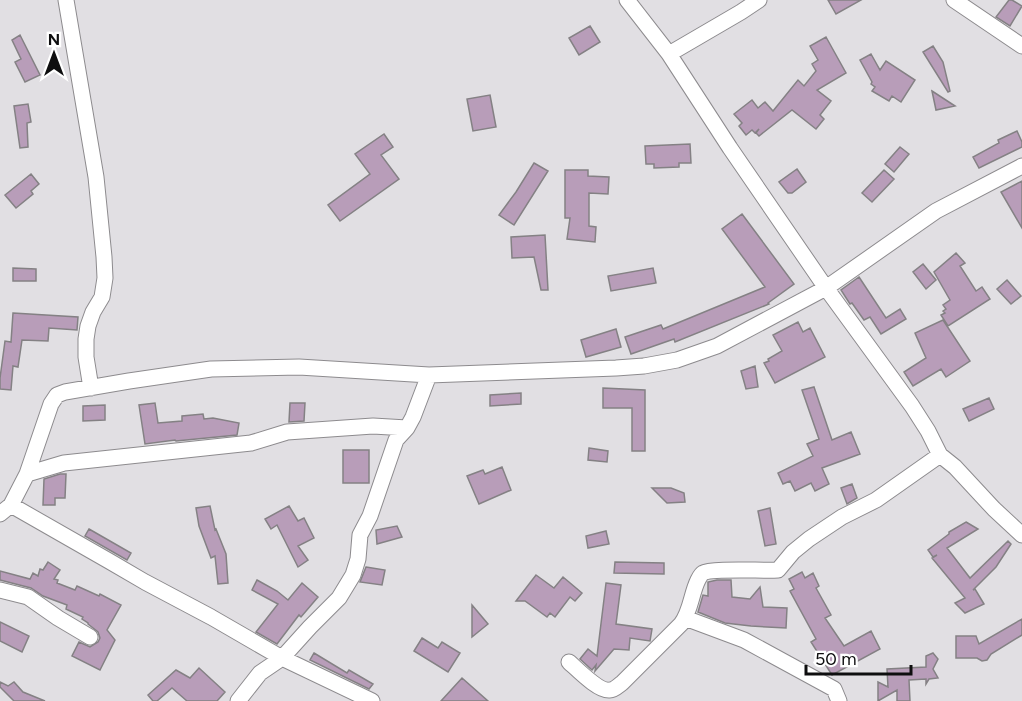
<svg xmlns="http://www.w3.org/2000/svg" width="1022" height="701" font-family="Figtree,sans-serif">
  <style>
    .building { fill: #b89db9; stroke: #848184; stroke-width: 1.5 }
    .lines { fill: none; stroke-linecap: round; stroke-linejoin: round }
    .minor-casing { stroke: #8d8b8e; stroke-width: 17 }
    .minor { stroke: #fff; stroke-width: 15 }
  </style>
  <rect width="100%" height="100%" fill="#e1dfe3"/>
  <path class="building" d="M828,0H861L836,14Z
    M1009,0H1012L1022,6L1010,26L996,17Z
    M590,26L600,42L579,55L569,38Z
    M20,35L40,75L25,82L15,62L21,59L12,40Z
    M826,37L846,73L817,90L831,101L820,115L824,119L816,129L792,110L759,136L756,133L759,129L755,133L752,130L746,135L739,126L742,123L734,114L752,100L758,108L765,102L773,111L798,80L804,86L816,71L812,64L818,60L810,46Z
    M933,46L943,62L950,91L948,92L923,52Z
    M871,54L880,70L886,61L915,80L901,102L892,96L889,101L872,91L875,87L871,84L872,82L860,60Z
    M932,91L955,106L936,110Z
    M490,95L496,127L473,131L467,99Z
    M28,104L31,122L27,123L28,147L20,148L14,106Z
    M1017,131L1022,142V147L979,168L973,157L999,143L998,140Z
    M384,134L393,147L381,155L399,179L340,221L328,205L370,174L355,154Z
    M690,144L691,163H679V167L654,168V164H646L645,146Z
    M900,147L909,154L894,172L885,164Z
    M534,163L548,171L514,225L499,215L516,192Z
    M797,169L806,182L792,193H788L779,182Z
    M565,170H588V176L609,177L608,194L589,193V226L596,227L595,242L567,239L570,218H565Z
    M884,170L894,179L872,202L862,193Z
    M31,174L39,184L31,191L33,194L16,208L5,195Z
    M1022,181V228L1001,192Z
    M742,214L794,284L768,303L769,304L675,342L674,339L631,354L625,337L661,325L663,329L765,287L722,229Z
    M545,235L548,290H541L534,257L512,258L511,237Z
    M956,253L965,263L960,266L976,291L982,287L990,299L948,326L941,315L945,313L943,311L946,309L943,305L950,300L934,272Z
    M923,264L936,280L926,289L913,272Z
    M13,268L36,269V281H13Z
    M653,268L656,283L611,291L608,276Z
    M859,277L886,318L900,309L906,319L881,334L870,317L864,320L852,303L850,304L841,290Z
    M1007,280L1021,296L1011,304L997,289Z
    M13,313L78,317L77,330L49,328L48,341L22,340L18,367L13,366L11,390L0,389V378L5,341L11,342Z
    M943,320L970,361L946,377L941,369L913,386L904,372L926,358L915,333Z
    M798,322L803,332L810,328L825,357L775,383L764,363L769,361L768,359L782,351L773,335Z
    M616,329L621,347L586,357L581,340Z
    M755,366L758,387L746,389L741,371Z
    M814,387L832,440L851,432L860,454L822,468L829,484L815,491L811,483L795,491L790,481L783,484L778,473L813,456L807,444L819,439L802,390Z
    M603,388L645,390V451H632V408H603Z
    M521,393V404L490,406V395Z
    M989,398L994,409L969,421L963,409Z
    M155,403L158,423L182,421V416L203,414L204,419L213,418L239,423L237,435L176,441L175,440L145,444L139,405Z
    M290,403H305L304,421L289,422Z
    M105,405V420L83,421V406Z
    M589,448L608,451L607,462L588,460Z
    M343,450H369V483H343Z
    M502,467L511,490L479,504L467,476L483,470L485,474Z
    M60,474H66L65,498H55V505H43L44,479Z
    M852,484L857,498L847,504L841,488Z
    M652,488H671L684,493L685,502L667,503Z
    M210,506L215,530L216,529L226,554L228,583L218,584L215,556L211,558L199,526L196,508Z
    M289,506L298,521L304,518L314,538L298,546L308,560L298,567L277,525L271,529L265,519Z
    M770,508L776,544L765,546L758,511Z
    M966,522L978,529L947,548L970,578L1008,541L1011,544L996,567L973,590L975,589L984,604L965,613L955,603L965,598L932,558L937,555L933,557L928,550L949,534V532Z
    M397,526L402,537L377,544L376,530Z
    M89,529L131,553L127,560L85,536Z
    M606,531L609,544L588,548L586,536Z
    M48,562L60,570L54,579L58,580L57,583L75,590L77,586L99,596L100,594L121,605L107,630L115,640L100,670L72,656L79,642L90,647L98,642L100,638L98,632L88,624V623L82,619L83,617L66,609L67,605L43,596L31,588L0,580V571L30,579L33,573L38,576L40,569L43,570Z
    M615,562L664,563V574L614,573Z
    M366,567L385,570L382,585L360,582Z
    M802,572L805,578L813,573L819,586L816,588L831,615L825,618L844,646L871,631L880,649L832,675L811,642L816,639L790,591L794,589L789,579Z
    M536,575L554,588L563,577L582,593L575,601L570,597L555,617L550,613L547,617L525,601H516Z
    M257,580L277,591L288,600L302,583L318,597L301,617L299,615L277,644L256,632L278,604L252,590Z
    M717,580H731L732,597L750,599L760,587L763,607L787,608L786,628L751,626L725,623L698,612L703,595L708,596V582Z
    M606,583L621,585L616,624L652,629L650,641L630,638L629,650L614,649L595,671L596,665L592,670L580,659L588,649L597,656Z
    M472,605L488,624L472,637Z
    M1022,619V635L991,654L987,660L982,661L977,658H956V636H976L979,644Z
    M0,622L29,636L22,652L0,641Z
    M422,638L438,648L442,642L460,653L448,672L414,651Z
    M314,653L347,673L349,670L373,684L369,689L310,660Z
    M933,653L938,659L933,669L938,678L929,679L926,684V679L909,680L910,701H897V690L878,701V682L888,687L887,669L926,667V656Z
    M199,668L225,692L217,701H187L172,688L157,701H153L148,695L176,670L190,678Z
    M462,678L488,701H441Z
    M0,682L8,686L14,682L23,692L45,701H14L0,687Z"/>
  <g class="lines">
    <g class="minor-casing">
      <path id="minor" d="M66,0L96,177L104,257L105,278L102,297L93,312L88,326L86,339V357L91,388
        M627,0L669,54L730,148L826,288L912,406L928,431L940,455L955,467L994,509L1022,535
        M954,0L1022,46
        M669,54L741,12L759,0
        M27,474L64,463L251,443L287,432L373,426L407,428
        M11,505L109,561L145,582L211,617L282,658L372,701
        M0,514L11,505L27,474L51,404L57,395L65,392L129,381L211,369L299,367L429,375L616,368L644,366L677,360L717,346L826,288L936,211L1022,166
        M0,590L28,597L58,618L90,637
        M685,618L744,640L834,689L839,701
        M569,662C577,669 599,692 610,690C614,690 618,686 622,683L681,624C691,611 691,594 698,580C699,578 701,574 703,573C711,568 764,571 778,570L793,552L809,539L842,517L876,500L940,455
        M238,701L260,673L282,658L310,627L339,598L353,575L358,559L360,535L370,516L396,440L407,428L413,417L429,375"/>
    </g>
    <use href="#minor" class="minor"/>
  </g>
  <g transform="translate(54 54)" stroke="#ffffff" stroke-width="4.5" paint-order="stroke">
  <path d="M0-4.5L10 22L0 15L-10 22Z" fill="#0e0e0f"/>
  <text y="-9" font-size="16" font-weight="bold" text-anchor="middle" fill="#0e0e0f">N</text>
  </g>
  <path d="M806 665v9h105v-9" fill="none" stroke="#0e0e0f" stroke-width="3"/>
  <text x="815" y="665" font-size="18" fill="#0e0e0f" stroke="#ffffff" stroke-width="4.5" paint-order="stroke">50 m</text>
</svg>
